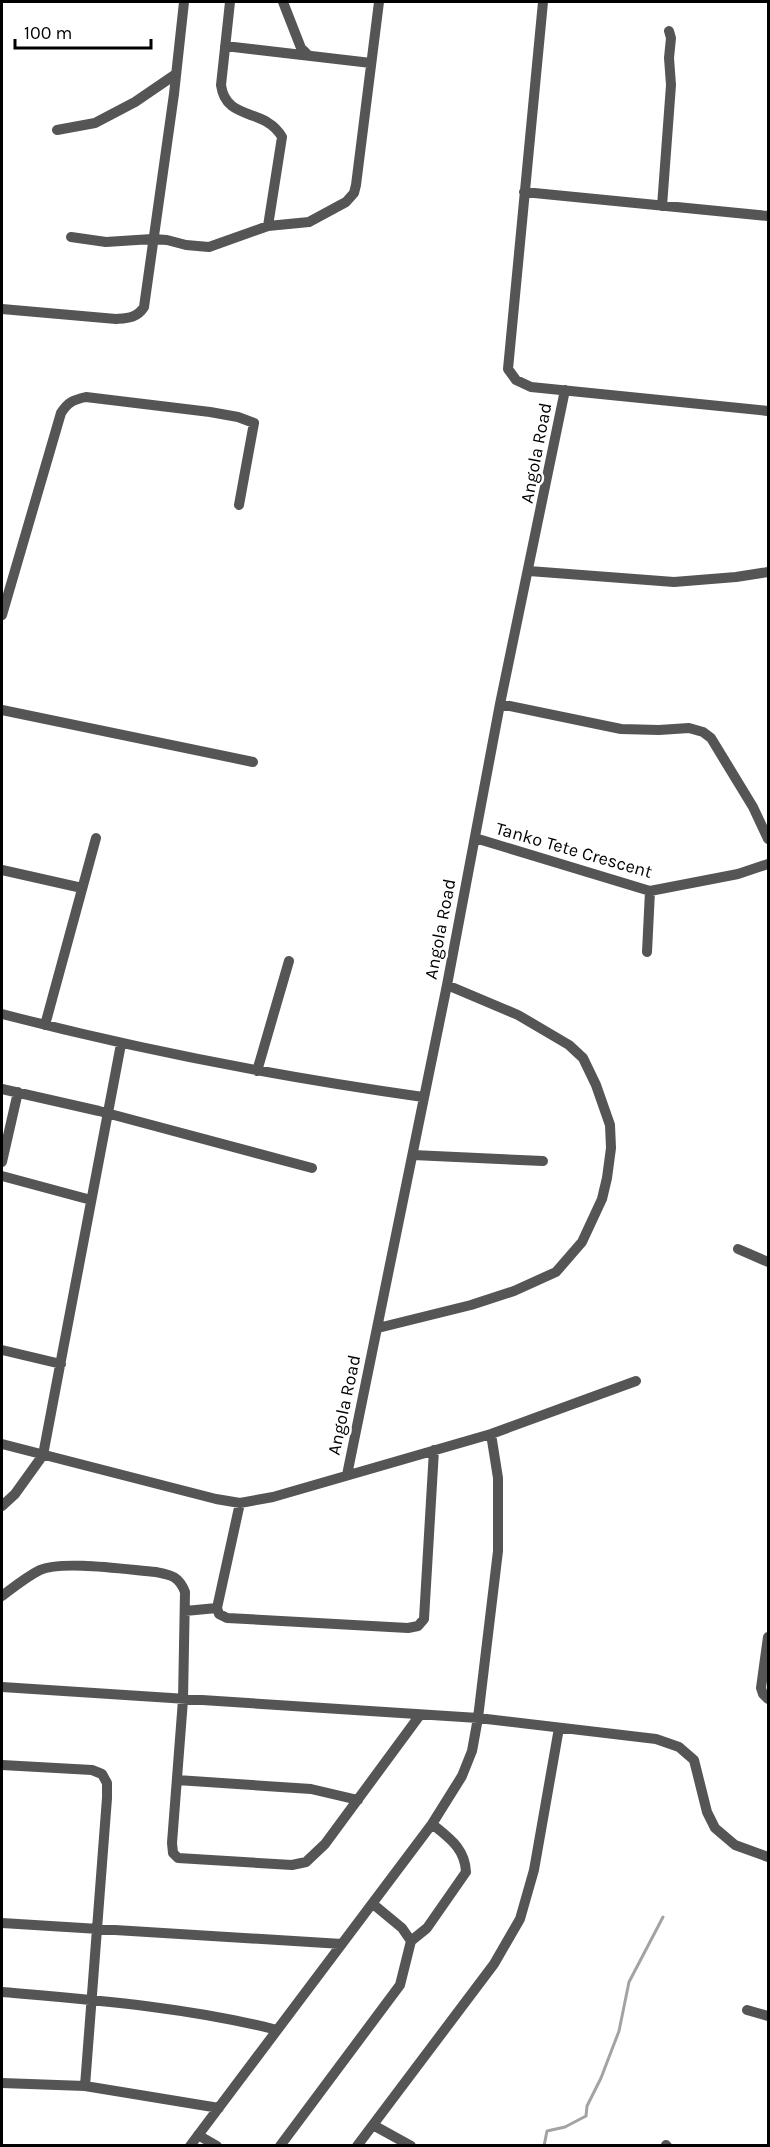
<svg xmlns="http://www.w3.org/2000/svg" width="770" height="2147" font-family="Karla,sans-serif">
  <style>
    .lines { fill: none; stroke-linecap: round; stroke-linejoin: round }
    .stream { stroke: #a3a3a3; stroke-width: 3 }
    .minor { stroke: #555; stroke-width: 10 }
    .labels { text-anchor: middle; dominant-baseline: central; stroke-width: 5; stroke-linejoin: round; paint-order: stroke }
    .street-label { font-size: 18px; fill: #000; stroke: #fff }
  </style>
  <rect width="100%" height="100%" fill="#fff"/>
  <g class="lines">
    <path class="stream" d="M544,2146L547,2131L565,2127L586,2116L587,2106L601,2078L619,2031L629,1982L663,1917"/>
    <path class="minor" d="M230,2L221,85C226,122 265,107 282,137L268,226
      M283,2L301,48L309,56
      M543,2L508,369L516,380L531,387L768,411
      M225,46L371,63
      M57,130L95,123L135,102L176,74
      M524,192L768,216
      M662,206L671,85L669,58L671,38L669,31
      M71,237L106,242L152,239L167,240L186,245L209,247L268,226L309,222L346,202L354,193L356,185L379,2
      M2,309L116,319C128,318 137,318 144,307L174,94L184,2
      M529,571L674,582L736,577L768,572
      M2,615L61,413C68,402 73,400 86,397L210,412L238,417L254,423L239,505
      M500,704L621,729L659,730L689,728L703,732L711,738L753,807L768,839
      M2,710L253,762
      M475,838L650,891L738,874L768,864
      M2,870L82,888
      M647,952L650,891
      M2,1014C140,1050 281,1077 423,1097
      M45,1025L96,838
      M257,1071L289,961
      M2,1089L99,1111L312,1168
      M413,1155L543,1161
      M2,1162L18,1092
      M2,1176L91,1200
      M738,1249L768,1262
      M378,1328L471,1305L514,1291L556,1272L582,1242L602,1199L607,1178L611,1148L610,1125L596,1085L583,1058L569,1045L518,1015L447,985
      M2,1350L61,1364
      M2,1444L216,1499L240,1503L273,1497L491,1434L636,1381
      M347,1475L447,985L500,704L565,390
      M240,1503L217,1608L219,1614L227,1618L408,1628L418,1626L424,1619L434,1450
      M2,1506L15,1494L43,1455L121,1044
      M2,1596C14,1587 26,1577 40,1570C62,1560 129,1570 156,1572C171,1575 179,1576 185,1592L183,1700L172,1843L173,1853L178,1858L292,1865L306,1862L325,1844L420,1715
      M185,1611L217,1608
      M768,1637L761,1688L763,1694L768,1699
      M2,1687L478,1718L656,1739L679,1747L694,1760L707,1812L715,1828L735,1845L768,1857
      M2,1765L92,1770L102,1774L107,1783V1798L85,2086
      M177,1780L311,1789L358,1800
      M373,1904L402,1928L411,1941
      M2,1923L342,1944
      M2,1992C94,2000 187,2007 277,2030
      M747,2010L768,2016
      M2,2083L85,2086L219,2108
      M373,2125L411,2146
      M198,2135L217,2146
      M666,2145L667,2146
      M190,2146L432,1824L462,1776L472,1751L478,1718L498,1551V1478L491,1434
      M280,2146L400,1985L411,1941L427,1928L466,1872C465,1848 449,1838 432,1824
      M357,2146L494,1964L520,1919L534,1870L559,1728"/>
  </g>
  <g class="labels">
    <g class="street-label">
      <text transform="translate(536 453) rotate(-79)">Angola Road</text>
      <text transform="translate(574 850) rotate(16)">Tanko Tete Crescent</text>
      <text transform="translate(440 929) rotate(-79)">Angola Road</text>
      <text transform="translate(344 1405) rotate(-78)">Angola Road</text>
    </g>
  </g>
  <rect width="770" height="2147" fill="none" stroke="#000000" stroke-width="6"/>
  <path d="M15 39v9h136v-9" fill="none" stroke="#000000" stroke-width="3"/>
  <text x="24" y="39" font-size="18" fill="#000000" stroke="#ffffff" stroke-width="4.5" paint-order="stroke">100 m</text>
</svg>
